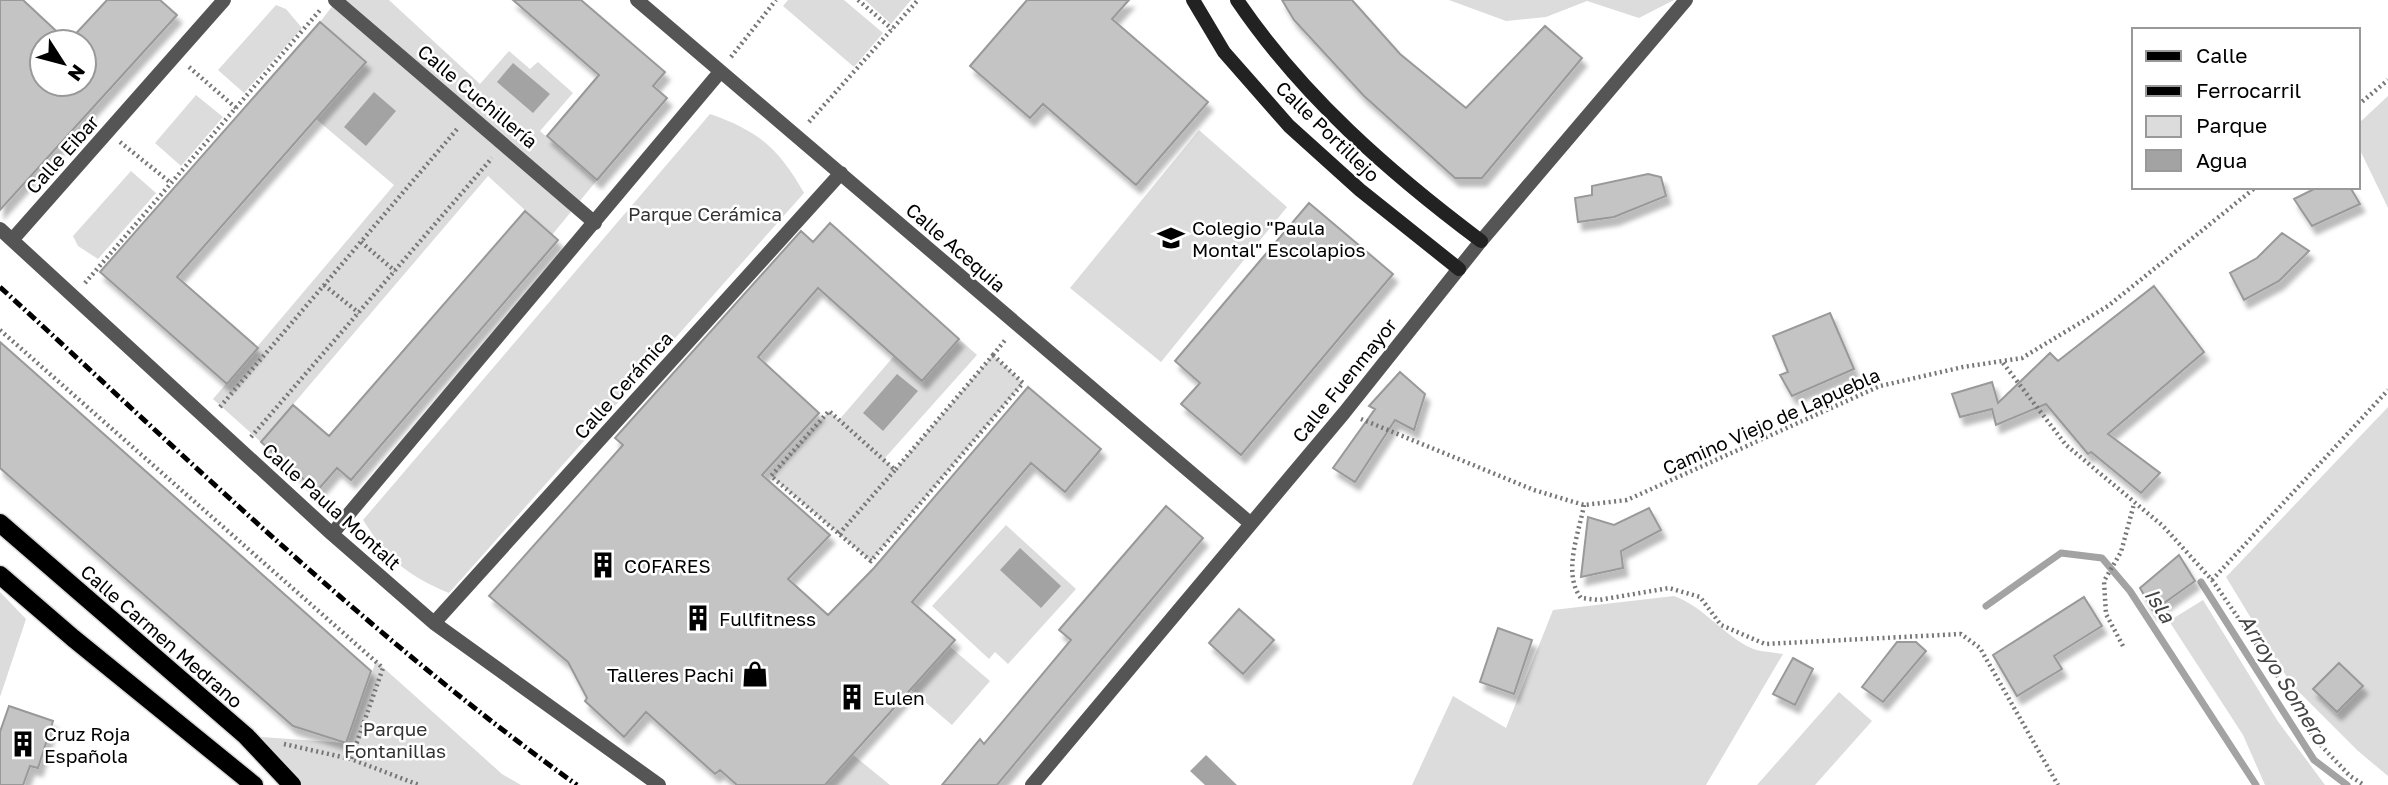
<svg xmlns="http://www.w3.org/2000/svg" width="2388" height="785" font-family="'Golos Text',sans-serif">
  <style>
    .green { fill: #dcdcdc }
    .water { fill: #a3a3a3 }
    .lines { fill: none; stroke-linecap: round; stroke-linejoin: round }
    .stream { stroke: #a3a3a3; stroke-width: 7 }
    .building { fill: #c4c4c4; stroke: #999; stroke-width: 2; filter: url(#shadow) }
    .primary-casing { stroke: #dbdbdb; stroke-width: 21 }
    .path { stroke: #777; stroke-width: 4.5; stroke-dasharray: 2 3.5; stroke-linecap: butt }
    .pedestrian { stroke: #555; stroke-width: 14 }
    .minor { stroke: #555; stroke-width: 14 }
    .secondary { stroke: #222; stroke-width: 14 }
    .primary { stroke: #000; stroke-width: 18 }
    .rail { stroke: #000; stroke-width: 5; stroke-dasharray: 10 3.5 2 3.5; stroke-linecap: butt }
    .labels { text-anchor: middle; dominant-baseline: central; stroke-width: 5; stroke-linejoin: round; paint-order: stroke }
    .street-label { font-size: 19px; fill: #000; stroke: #fff }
    .park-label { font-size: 19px; fill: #333; stroke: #fff }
    .poi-label { font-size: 19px; fill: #000; stroke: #fff; text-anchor: start }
    .water-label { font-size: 21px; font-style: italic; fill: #444; stroke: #fff }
  </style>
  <defs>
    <filter id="shadow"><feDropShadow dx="4.5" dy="8" stdDeviation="2" flood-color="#0004"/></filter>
  </defs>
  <rect width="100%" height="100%" fill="#fff"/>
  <path class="green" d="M337,0H389L480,84L509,51L530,69L538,62L573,93L540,131L597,180L552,235L488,176L261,442L213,399L394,185L316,119L366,61L320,22Z
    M788,0H844L883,33L854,67L783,6Z
    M865,0H911L891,24Z
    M1449,0H1674L1639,18L1587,1L1546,17L1506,21Z
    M276,5L286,9L302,28L244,93L218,70Z
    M196,95L223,117L181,166L155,143Z
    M2388,96V208L2358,146V124Z
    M710,114C759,131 779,149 804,193L449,593C406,575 388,559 363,520Z
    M1199,130L1287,207L1161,362L1070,288Z
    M131,171L156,193L98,259L78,246L73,236Z
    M959,339L977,355L884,459L895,470L993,355L1023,383L871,561L771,476L829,411L839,420L894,356L922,381Z
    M2388,407V776L2358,751L2291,684L2226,577Z
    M1006,525L1076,589L1008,664L995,652L989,659L932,606Z
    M0,592L26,619L0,697Z
    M1674,596C1704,607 1722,634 1751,648C1760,652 1773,652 1783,654L1706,785H1412L1453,696L1506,728L1553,610Z
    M2203,600L2277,720L2325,785H2265L2243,735L2169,621Z
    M948,645L990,681L952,725L910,689Z
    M376,661L502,774L521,785H291L246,736L346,743Z
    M1839,692L1872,721L1815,785H1757Z
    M852,754L890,785H825Z"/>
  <path class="water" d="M513,63L550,94L533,113L497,82Z
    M374,92L396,111L366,146L344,127Z
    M897,374L918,391L883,431L863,413Z
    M1020,548L1061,586L1041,608L1000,570Z
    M1206,755L1237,785H1205L1190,771Z"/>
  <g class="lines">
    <path class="stream" d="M2201,582L2314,760L2347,785
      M1986,606L2061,553L2102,558L2130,591L2256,785"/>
  </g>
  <path class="building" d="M0,0H23L68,42H42V84H84V42H68L107,0H160L177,15L0,210Z
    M513,0H581L665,72L653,86L667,98L597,180L547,136L599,75Z
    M1027,0H1129L1112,19L1208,102L1136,185L1043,104L1030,118L970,66Z
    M1282,0H1352L1400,54L1466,108L1545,26L1582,58L1482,178H1455L1364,96L1294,20Z
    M320,22L366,62L177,277L258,348L227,384L100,272Z
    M1648,174L1661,177L1666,196L1614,217L1578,222L1575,198L1592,195V186Z
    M2318,187H2350L2360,204L2312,226L2294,199Z
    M1309,203L1393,274L1241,455L1181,404L1200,383L1175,361Z
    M525,211L558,240L351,480L337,468L317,491L261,442L293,405L329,436Z
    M830,223L959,339L922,381L818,288L758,357L819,413L762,475L830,535L788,579L828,615L874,568L1028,387L1101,449L1065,492L1031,463L912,602L955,640L825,785H737L720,770L715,774L646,712L624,737L585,701L587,698L568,662L489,596L623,445L615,438L801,231L813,242Z
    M2282,233L2309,251L2279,281L2244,300L2230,273L2257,258Z
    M2154,286L2204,352L2108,434L2160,473L2141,493L2091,452L2088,454L2046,404L1996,425L1992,409L1960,417L1952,394L1992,382L1998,403L2050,353L2058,361Z
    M1830,313L1854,369L1792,396L1780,375L1788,372L1773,336Z
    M0,342L371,671L346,743L293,726L0,468Z
    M1400,372L1425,394L1414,430L1395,420L1355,482L1333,468L1375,409L1369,406Z
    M1166,506L1203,538L997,785H942L980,739L984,744L1071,640L1059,630Z
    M1649,508L1661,530L1621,551L1623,568L1581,577L1588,517L1614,525Z
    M2179,555L2195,581L2153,611L2140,588Z
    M2084,597L2102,626L2054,656L2062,669L2017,696L1993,655Z
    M1239,609L1274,640L1243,674L1209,643Z
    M1498,628L1532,640L1514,694L1480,682Z
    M1897,642H1916L1926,651L1883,702L1862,687Z
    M1793,658L1813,669L1795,705L1773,694Z
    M2339,663L2363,686L2337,712L2313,689Z
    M9,706L53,721L38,768L30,766L23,785H0V732Z"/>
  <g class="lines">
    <g class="primary-casing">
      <path id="primary" d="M0,523L246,736L292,785
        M0,575L73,638L254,785"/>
    </g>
    <path class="path" d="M858,0L892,29
      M731,57L776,0
      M189,67L236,108
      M2358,105L2388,80
      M809,122L918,0
      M120,142L171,183
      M361,242L395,271
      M85,283L321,9
      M324,285L359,313
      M0,330L383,668L351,759L419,785
      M993,355L1023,383L871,561L771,476L829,411L895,470Z
      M993,355L1006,339
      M2003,363L2066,445L2163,526L2212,580L2271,665L2313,737L2350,776L2364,785
      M220,407L458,128
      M1361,419L1534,490L1584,505L1627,500L1880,386L1963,367L2022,358L2108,306L2256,187
      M251,437L492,158
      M1584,505C1579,533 1562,573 1581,598L1599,600L1669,588L1700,597L1721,625L1765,644L1961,634L1980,648L2058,785
      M839,534L895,470
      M2212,580L2388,390
      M2123,646L2106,614L2104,581L2121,552L2134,504
      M284,744L351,759"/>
    <path class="pedestrian" d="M335,0L595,223"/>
    <path class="minor" d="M637,0L1250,523
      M0,229L332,534L434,623L659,785
      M12,240L224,0
      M332,534L720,72
      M434,623L841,173
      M1032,785L1344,413L1481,241L1686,0"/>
    <path class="secondary" d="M1193,0L1224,52L1289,126L1360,190L1459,269
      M1237,0C1302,96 1389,172 1481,241"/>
    <use href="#primary" class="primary"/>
    <path class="rail" d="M0,287C187,458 370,637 577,785"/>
  </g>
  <defs>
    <g id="school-bare" transform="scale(2.1)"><path d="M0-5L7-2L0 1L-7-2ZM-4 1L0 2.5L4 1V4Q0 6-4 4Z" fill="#000" stroke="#fff" stroke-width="2.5" paint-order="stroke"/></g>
    <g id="building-bare" transform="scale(2.1)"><path d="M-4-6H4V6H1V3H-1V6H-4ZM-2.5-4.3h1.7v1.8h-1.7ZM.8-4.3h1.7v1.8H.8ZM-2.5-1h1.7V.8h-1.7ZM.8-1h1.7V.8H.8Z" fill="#000" stroke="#fff" stroke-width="2.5" paint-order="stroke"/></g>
    <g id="shop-bare" transform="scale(2.1)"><path d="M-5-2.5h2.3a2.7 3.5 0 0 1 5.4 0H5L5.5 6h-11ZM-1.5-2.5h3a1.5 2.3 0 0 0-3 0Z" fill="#000" stroke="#fff" stroke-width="2.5" paint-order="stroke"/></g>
  </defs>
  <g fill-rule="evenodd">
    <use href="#school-bare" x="1171" y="238"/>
    <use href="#building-bare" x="603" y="565"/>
    <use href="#building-bare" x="698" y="618"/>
    <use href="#shop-bare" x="755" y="674"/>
    <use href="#building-bare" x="852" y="697"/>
    <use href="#building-bare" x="23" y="744"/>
  </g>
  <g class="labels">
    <g class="street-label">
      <text transform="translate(478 96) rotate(40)">Calle Cuchillería</text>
      <text transform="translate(1328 131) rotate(44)">Calle Portillejo</text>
      <text transform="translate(62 154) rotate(-48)">Calle Eibar</text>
      <text transform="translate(956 247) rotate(41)">Calle Acequia</text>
      <text transform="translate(1344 380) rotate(-51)">Calle Fuenmayor</text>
      <text transform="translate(623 385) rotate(-48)">Calle Cerámica</text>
      <text transform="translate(1771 421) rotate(-24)">Camino Viejo de Lapuebla</text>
      <text transform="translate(332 506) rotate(42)">Calle Paula Montalt</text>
      <text transform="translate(162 636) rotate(41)">Calle Carmen Medrano</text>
    </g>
    <g class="park-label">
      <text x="705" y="213">Parque Cerámica</text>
      <text x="395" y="728">Parque<tspan x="395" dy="22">Fontanillas</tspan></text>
    </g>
    <g class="poi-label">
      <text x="1192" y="227">Colegio "Paula<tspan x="1192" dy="22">Montal" Escolapios</tspan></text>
      <text x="624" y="565">COFARES</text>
      <text x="719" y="618">Fullfitness</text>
      <text x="734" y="674" text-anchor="end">Talleres Pachi</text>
      <text x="873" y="697">Eulen</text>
      <text x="44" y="733">Cruz Roja<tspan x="44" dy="22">Española</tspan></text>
    </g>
    <g class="water-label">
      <text transform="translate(2160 605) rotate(57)">Isla</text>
      <text transform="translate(2284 679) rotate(58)">Arroyo Somero</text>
    </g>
  </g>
  <rect x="2132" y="28" width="228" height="161" fill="#ffffff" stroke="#999999" stroke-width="2"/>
  <rect x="2146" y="51" width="35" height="10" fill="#000000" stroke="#999999" stroke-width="2"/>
  <text x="2196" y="63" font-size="21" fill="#000000">Calle</text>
  <rect x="2146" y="86" width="35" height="10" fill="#000000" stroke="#999999" stroke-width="2"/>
  <text x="2196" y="98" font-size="21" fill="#000000">Ferrocarril</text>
  <rect x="2146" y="116" width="35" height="21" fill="#dcdcdc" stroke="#999999" stroke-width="2"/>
  <text x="2196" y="133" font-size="21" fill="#000000">Parque</text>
  <rect x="2146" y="150" width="35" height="21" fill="#a3a3a3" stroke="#999999" stroke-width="2"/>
  <text x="2196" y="168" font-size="21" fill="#000000">Agua</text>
  <g transform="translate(63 63) rotate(126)"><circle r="33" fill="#ffffff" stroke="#999999" stroke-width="2"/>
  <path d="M0-5L12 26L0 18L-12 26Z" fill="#000000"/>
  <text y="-10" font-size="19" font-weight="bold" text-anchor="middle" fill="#000000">N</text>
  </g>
</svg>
